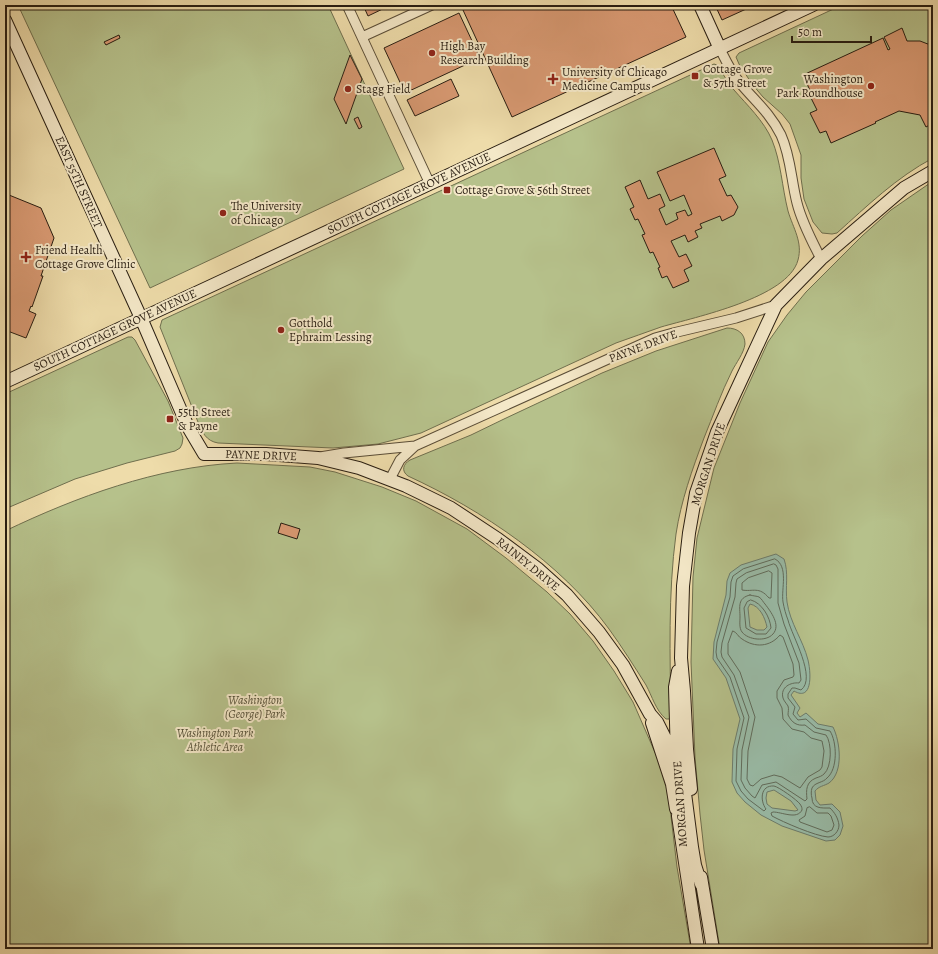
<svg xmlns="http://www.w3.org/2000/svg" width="938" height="954" font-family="Alegreya,serif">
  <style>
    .green { fill: #b6c18b; stroke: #6f6f4e }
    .water { fill: #99bca8; stroke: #6c7c6c; fill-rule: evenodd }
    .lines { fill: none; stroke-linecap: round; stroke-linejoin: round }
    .shore { stroke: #606c5c; stroke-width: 1 }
    .building { fill: #d89972; stroke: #281d11 }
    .street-casing { stroke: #5a4d37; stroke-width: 11 }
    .secondary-casing { stroke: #281d11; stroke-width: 14 }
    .street { stroke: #f4e8c8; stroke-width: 9 }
    .secondary { stroke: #f4e8c8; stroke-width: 12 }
    .poi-dot { fill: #8f2418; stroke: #f4e8c8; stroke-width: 1.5 }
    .labels { text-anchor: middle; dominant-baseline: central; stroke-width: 4; stroke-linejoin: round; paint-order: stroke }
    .poi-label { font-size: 12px; fill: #281d11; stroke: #f4e8c8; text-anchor: start }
    .street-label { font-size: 12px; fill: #281d11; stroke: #f4e8c8 }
    .park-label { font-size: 12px; font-style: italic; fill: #534e36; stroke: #f4e8c8 }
  </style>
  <rect width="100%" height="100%" fill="#eedcaa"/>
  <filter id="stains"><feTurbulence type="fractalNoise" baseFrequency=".005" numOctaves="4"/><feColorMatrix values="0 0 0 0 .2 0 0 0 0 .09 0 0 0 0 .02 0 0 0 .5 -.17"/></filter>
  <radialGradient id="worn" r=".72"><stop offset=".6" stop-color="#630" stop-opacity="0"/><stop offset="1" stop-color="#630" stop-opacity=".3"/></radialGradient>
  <path class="green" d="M18,5H328L404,169L150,288Z
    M842,5H933V158C897,177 867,206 837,233L832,234L822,233L813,222L804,199L801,178V155L790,124L782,114L763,97L752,84L739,64L736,57L739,53Z
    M714,64L717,65C723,73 727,82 734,90C747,105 764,121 772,140C781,162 782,187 788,211C793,228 803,242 798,260C788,298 695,317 661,327C646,332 631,338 616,343L421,433L378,444L333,448L218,443C206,441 202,432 198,422L160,327L162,320Z
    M933,181V949H720L704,850L700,814L695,757L691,662L693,577L697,538L714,468L740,403L768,342L787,315L806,292L862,236L891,210Z
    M727,328C737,328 745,333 745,344C744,353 736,363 732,371C721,393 713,416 704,438C692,470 681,501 676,534C668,593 670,658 671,716L669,719H666C656,711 652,696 646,685C634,666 622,647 609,629C561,563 482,510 408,476C401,471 403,464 410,460L471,435L504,419L602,373L656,351Z
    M128,337H132L135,340L168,401L183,438L182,444L180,448L175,451L127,463L75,479L5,509V394Z
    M237,463L310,467L335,472L382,487L416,501L467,529L506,558L547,592L570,614L593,641L614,671L633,702L657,757L668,791L677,867L691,949H5V531C76,497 157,467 237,463Z"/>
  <path class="water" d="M776,554L784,559C789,573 785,587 787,602C790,623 803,640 808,660C811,672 813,702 794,691L791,695L800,708L797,713L800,717L806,713L818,724L833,727C840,741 844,772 829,783C824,786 819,786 815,791L816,800L820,805L832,804L840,812L843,826L840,835L835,840L826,841L782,826L761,815L745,802L737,793L732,782L733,749L740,719L726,678L713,659L714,642L726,595L727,581L730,573L741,565ZM750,604C760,606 765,618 767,627L764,630H757L750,627L748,608ZM774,790L791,801L798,810L795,811L772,808L767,804L766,798L767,792Z"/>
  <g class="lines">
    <path class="shore" d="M775,559C789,566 781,589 783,602C784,608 786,615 788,620C792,636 817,678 801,690L795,688H792L788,694V698L795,707L793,714L798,720L806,719L816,728L830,731C837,742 838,769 827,778C823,783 815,782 812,788C811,791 811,795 812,798C812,809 822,808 830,808C835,813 838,818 839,825C839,831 834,837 828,837C815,836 783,822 772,816L771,813L773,812C782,812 797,820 802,810C802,808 802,807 800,804C797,800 779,787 774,786C760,785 760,801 766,809L764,811L748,799L741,791L736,781L737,749L744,718L730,677L717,658L716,652L717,642L730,597L731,582L733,576L743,569Z
      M774,564L776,565L778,569V603L784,624L799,663L801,680L799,683C791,682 780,687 783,698C784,701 786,703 788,706C789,709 788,712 788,715C792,723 797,726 805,725L814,732L826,735C832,743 832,767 824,774C822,776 819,777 816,778C806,782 806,790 807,799L805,801L776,782L762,785L755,798L752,796L745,788L741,780L742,750L749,717L734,675L722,657L721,652L722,643L735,597L736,583L737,579L746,573Z
      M769,571L772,573L771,598H769C759,586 753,592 742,590V583L748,578Z
      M750,595C753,596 757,596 759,597C762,599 763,602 765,604C771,612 781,625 773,634C766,642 748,640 742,632C739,628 740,622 740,617C740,607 737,598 750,595Z
      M751,600C762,603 770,617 771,628L766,634H756L746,628L744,608L747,602Z
      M733,631C737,632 738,637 742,639C755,648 770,647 780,635L783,637L793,664L794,675L793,677L784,680L777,691V698L782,708L783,719L792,729L804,732L811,738L822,741L824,751L822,767L820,770L808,777L800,788L782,777L774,775L761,779L753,786L750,785L747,779L748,751L755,717L740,672L728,654V644Z
      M810,807L817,813H828L831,816L834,825L832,830L827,832L800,822L799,820L805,816L807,808Z"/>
  </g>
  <path class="building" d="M363,5H391L368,16Z
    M474,5H671L686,37L512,117L463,10Z
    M715,5H755L722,20Z
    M929,5H933V19L927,6Z
    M459,13L480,58L405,93L384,48Z
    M902,28L907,41H920L933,46V123L926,127L920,115L899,111L875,122L876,123L831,143L826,131L820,133L810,113L817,110L811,98L813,97L803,75L883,38L888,50L890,49L884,37Z
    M119,35L120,38L106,45L104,42Z
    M350,55L362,79L346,124L334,99Z
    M451,79L459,96L415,116L407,100Z
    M358,117L362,127L359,129L354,119Z
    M714,148L726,176L719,179L727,196L731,195L738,207L734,215L722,221L720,216L700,224L702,228L695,231L698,237L688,242L685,235L671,241L679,257L686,254L692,266L684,270L689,281L673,288L667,276L662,278L658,268L660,267L653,252L650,253L642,235L645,234L638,219L635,220L630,209L634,207L625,187L640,180L648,199L660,194L665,206L659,209L666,225L678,219L676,213L685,210L688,216L692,214L684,195L670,201L657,172Z
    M9,195L41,208L54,238L41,276H43L32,307L31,306L29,311L36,314L26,338L5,330V201L7,202Z
    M281,523L300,529L297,539L278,533Z"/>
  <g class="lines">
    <g class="street-casing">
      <path id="street" d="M347,5L430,184
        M362,37L432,5
        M720,49C726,61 731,72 740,83C755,101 770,113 781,135C791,157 791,180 797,203C802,223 812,241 821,259
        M320,457L344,453L415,446L655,338L673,333L736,318L776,305
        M390,479L400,460L415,446"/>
    </g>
    <g class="secondary-casing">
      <path id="secondary" d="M700,5L720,49
        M5,20L141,318L188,427L204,454H266L318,458L359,468L406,486L451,508L498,539L537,568L567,595L599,632L623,665L650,714L657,722L677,762L683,778L692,847L695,865L701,884
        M5,382L813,5
        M652,723L672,784L676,809
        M677,758L675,687L678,671
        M691,789L687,749L684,691L681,658L683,586L689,533L696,493L717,432L776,305L821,259L869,218L904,188L933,171
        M680,798L678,816L698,949
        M701,877L713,949"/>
    </g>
    <use href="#street" class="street"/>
    <use href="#secondary" class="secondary"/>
  </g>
  <g class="poi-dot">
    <circle cx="432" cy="53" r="4"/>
    <rect x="691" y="72" width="8" height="8" rx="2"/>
    <path d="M551 73h4v4h4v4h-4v4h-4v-4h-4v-4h4z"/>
    <circle cx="871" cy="86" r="4"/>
    <circle cx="348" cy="89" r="4"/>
    <rect x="443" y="186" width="8" height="8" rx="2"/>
    <circle cx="223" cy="213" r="4"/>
    <path d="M24 251h4v4h4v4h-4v4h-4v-4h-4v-4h4z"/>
    <circle cx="281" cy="330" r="4"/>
    <rect x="166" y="415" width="8" height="8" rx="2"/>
  </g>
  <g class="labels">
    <g class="poi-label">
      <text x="440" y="46">High Bay<tspan x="440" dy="14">Research Building</tspan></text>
      <text x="703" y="69">Cottage Grove<tspan x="703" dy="14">&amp; 57th Street</tspan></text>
      <text x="562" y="72">University of Chicago<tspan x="562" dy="14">Medicine Campus</tspan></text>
      <text x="863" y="79" text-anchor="end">Washington<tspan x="863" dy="14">Park Roundhouse</tspan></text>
      <text x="356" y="89">Stagg Field</text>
      <text x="455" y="190">Cottage Grove &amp; 56th Street</text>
      <text x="231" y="206">The University<tspan x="231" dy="14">of Chicago</tspan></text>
      <text x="35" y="250">Friend Health<tspan x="35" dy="14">Cottage Grove Clinic</tspan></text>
      <text x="289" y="323">Gotthold<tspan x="289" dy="14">Ephraim Lessing</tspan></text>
      <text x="178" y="412">55th Street<tspan x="178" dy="14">&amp; Payne</tspan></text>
    </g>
    <g class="street-label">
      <text transform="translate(79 182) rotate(66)">EAST 55TH STREET</text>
      <text transform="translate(409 193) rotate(-25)">SOUTH COTTAGE GROVE AVENUE</text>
      <text transform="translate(115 330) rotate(-25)">SOUTH COTTAGE GROVE AVENUE</text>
      <text transform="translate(643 346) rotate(-21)">PAYNE DRIVE</text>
      <text transform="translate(261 455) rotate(2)">PAYNE DRIVE</text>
      <text transform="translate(708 464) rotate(-72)">MORGAN DRIVE</text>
      <text transform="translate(528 564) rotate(39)">RAINEY DRIVE</text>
      <text transform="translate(680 804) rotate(-94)">MORGAN DRIVE</text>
    </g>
    <g class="park-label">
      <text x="255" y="700">Washington<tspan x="255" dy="14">(George) Park</tspan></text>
      <text x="215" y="733">Washington Park<tspan x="215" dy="14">Athletic Area</tspan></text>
    </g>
  </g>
  <rect width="938" height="954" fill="none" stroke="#eedcaa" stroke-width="20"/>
  <rect x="6" y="6" width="926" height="942" fill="none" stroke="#281d11" stroke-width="2"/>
  <rect x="10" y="10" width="918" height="934" fill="none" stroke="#281d11"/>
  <path d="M792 36v6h79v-6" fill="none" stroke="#281d11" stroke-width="2"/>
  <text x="798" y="36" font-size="12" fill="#281d11" stroke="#f4e8c8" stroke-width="3" paint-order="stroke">50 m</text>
  <rect width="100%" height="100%" filter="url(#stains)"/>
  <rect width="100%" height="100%" fill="url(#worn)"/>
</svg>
